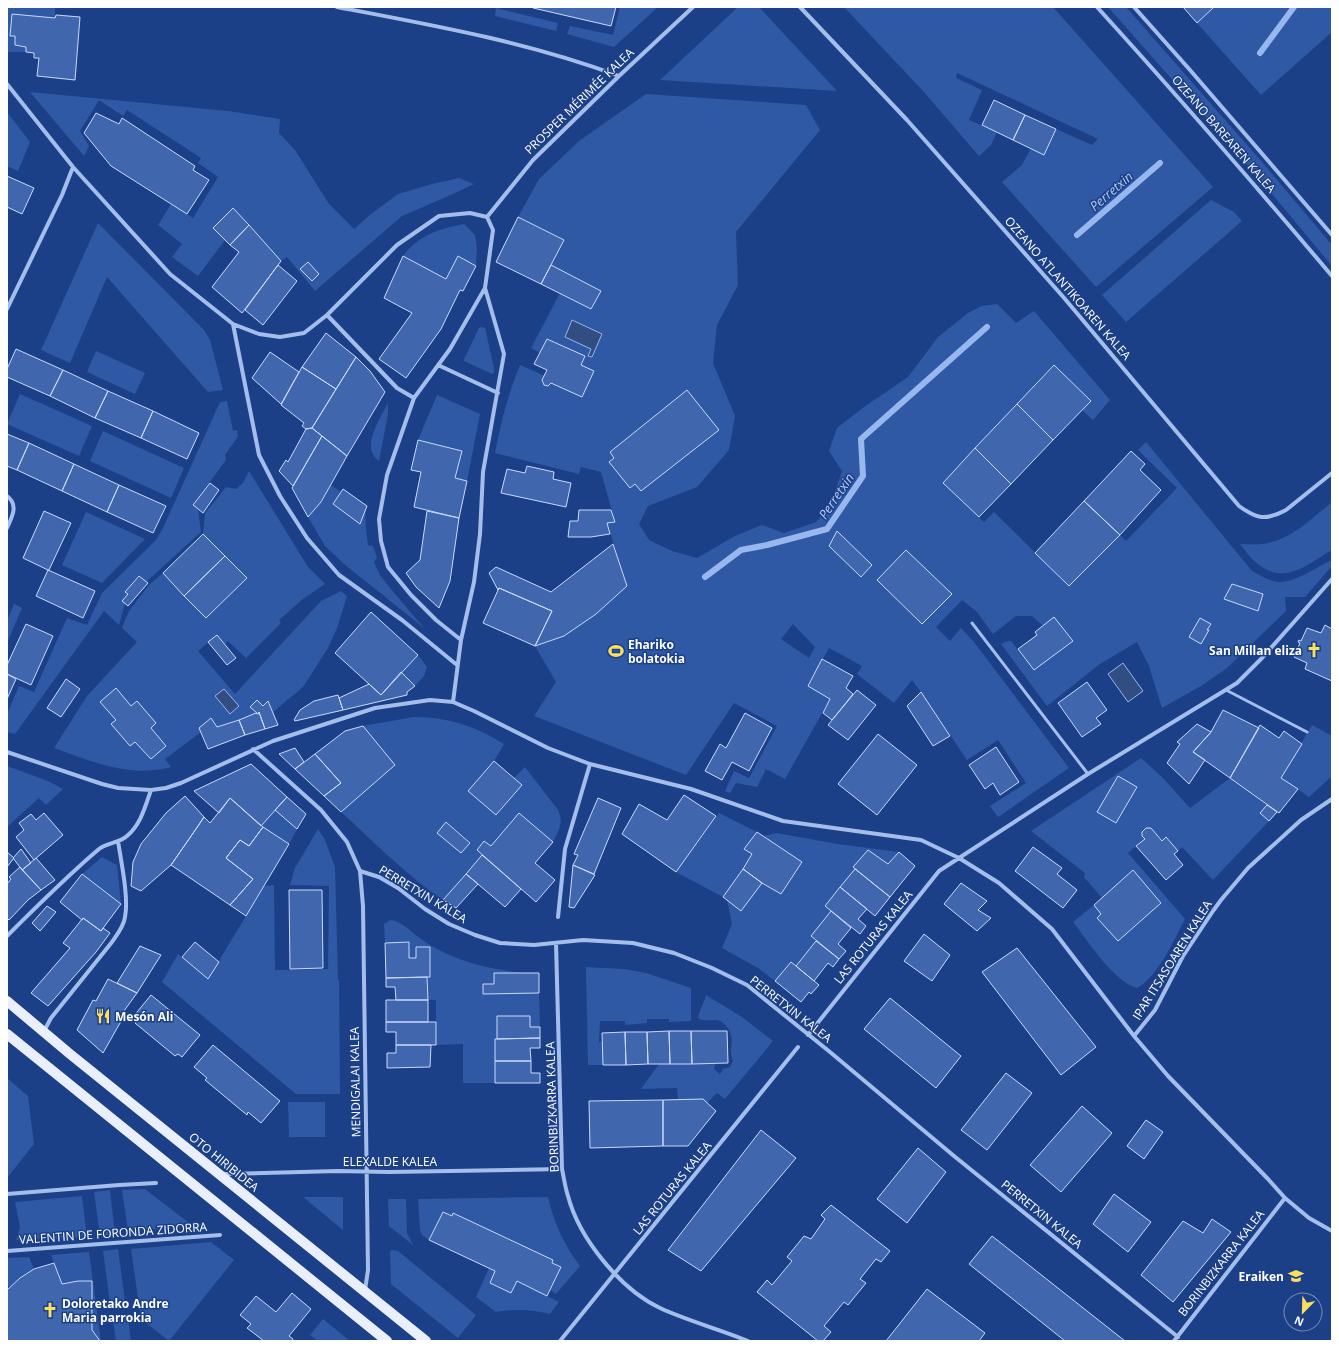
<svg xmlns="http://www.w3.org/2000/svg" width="1339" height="1348" font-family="'Open Sans',sans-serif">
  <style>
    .green { fill: #2f58a5; fill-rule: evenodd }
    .water { fill: #324d81; stroke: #97b7ee }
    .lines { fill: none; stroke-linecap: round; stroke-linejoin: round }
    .stream { stroke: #97b7ee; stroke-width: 6 }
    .building { fill: #4067ae; stroke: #c9daf9 }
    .lane { stroke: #a4beec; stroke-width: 3 }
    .street { stroke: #a4beec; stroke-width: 4 }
    .primary { stroke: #e9efff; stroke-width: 10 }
    .labels { text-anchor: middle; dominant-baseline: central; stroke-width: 3; stroke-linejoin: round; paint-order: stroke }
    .street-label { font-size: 12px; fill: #fff; stroke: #1c4087 }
    .poi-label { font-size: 12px; font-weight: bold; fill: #fff; stroke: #1c4087; text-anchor: start }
    .water-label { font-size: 13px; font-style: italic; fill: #b0c8f3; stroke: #1c4087 }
  </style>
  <rect width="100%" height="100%" fill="#1c4087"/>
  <path class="green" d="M7,7H55V18L12,14L10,36H15V45L26,47V52H7Z
    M620,7H658L614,47L567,34L570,26L613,35Z
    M738,7H759L837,91L660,80Z
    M844,7H1053L1213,187L1096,287L1002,182L1022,165L1031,148L1044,154L1056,129L1092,145L1098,139L957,73L956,78L982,90L969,120L997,132L991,145L979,156L923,91Z
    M1108,7H1126L1262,162L1332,245V266L1253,171Z
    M1214,7H1332V32L1261,95L1197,23Z
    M496,8L558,23L556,31L495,16Z
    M30,92L228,111L280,119L279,133L295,150L329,204L354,229L371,214L398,194L432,184L459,178L474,184L453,194L402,216L315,291L287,257L281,261L233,208L213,228L225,240L198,276L172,257L182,244L158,225L171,204L193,218L218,177L198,163L201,158L127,110L123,116L99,100L80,131L89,146L84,156Z
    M646,94L806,105L820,130L736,232L738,285L717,325L713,363L735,416L729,450L697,487L648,506L639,524L649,540L672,551L697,558L735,536L762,525L784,533L816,522L830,507L842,471L829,451L837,428L864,407L908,377L938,337L968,313L982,306L997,304L1016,323L1034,311L1110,400L1093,420L1082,410L1053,365L943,483L984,522L994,512L1069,586L1120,535L1126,541L1177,488L1138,450L1146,442L1252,571C1260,575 1269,581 1278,582C1295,583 1317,567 1332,560V566L1305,597H1285L1286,611L1227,668L1201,686L1162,708L1149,666L1137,642L1100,664L1047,706L1001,644L1008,641H1011L1034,670L1073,641L1054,617L1043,626L1032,616H1016L993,634L977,612L962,600L936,627L950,641L961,628L974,642L1069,768L998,817L990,806L1026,783L998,740L967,760L921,692L912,680L894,703L857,674L862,666L829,648L808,686L830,699L785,779L766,769L757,787L736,783L730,793L725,791L734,771L749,778L777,726L734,703L686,775L534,716L556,682L535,646L627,586L607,523L615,522L601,472L581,467L579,474L495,453C501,422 508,394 520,365L545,376L542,380L544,385L548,386L551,383L582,397L594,371L581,365L585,356L547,339L540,353L531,348L560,293L590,309L601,291L551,265L564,240L518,217L539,179L579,141ZM687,391L718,430L641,491L610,452ZM837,531L872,565L862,577L829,546ZM906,550L952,594L922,624L877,580ZM1232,584L1263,594L1258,611L1224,599ZM1200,618L1210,624L1207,630H1208L1201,644L1189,637ZM793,624L815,647L809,658L781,639Z
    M7,112L30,142L18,171L7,166Z
    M1211,200L1234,212L1242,221L1126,322L1102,295Z
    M98,223L204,330L210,340L223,390L208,392L107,277L70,363L41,350Z
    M464,224L475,235L477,249L476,266L458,256L446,279L403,256C419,235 438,229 464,224Z
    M481,327L485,328L494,368V372L492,374L464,361V359L479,328Z
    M96,351L145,373L135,394L87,372Z
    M20,394L92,426L79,456L7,424Z
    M437,395L480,414L467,481L455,478L462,451L418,440Z
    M227,401L233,431L237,430L238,436L225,455L226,460L193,505L198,509L201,532L146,582L138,576L125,592L128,594L122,601L125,604L119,625L104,611L15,734L7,732V714L19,686L34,692L67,618L87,625L102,593L156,540L163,528L220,402Z
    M388,403V414L379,461C377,459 374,457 373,454C365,441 382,415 388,403Z
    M103,431L184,468L171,498L90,461Z
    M249,471L308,567L325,584L303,599L279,620L281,623L246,658L228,641L225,644L217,635L198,651L235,694L321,601L341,591L347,596L337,628L328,648L303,687L273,712L268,701L263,706L257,700L250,707L256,713L239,720L217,727L211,718L199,728L201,732L165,759L171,767C130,778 93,762 54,748L87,696L137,642L122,628L129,611L149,585L163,573L206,618L246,578L203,534L205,513L226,487L236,489L243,483Z
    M331,485L341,492L333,504L360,524L365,510L366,529L368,545L373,546L377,558L374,562L380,575L390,588L424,628L344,564L325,546L308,517L321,502Z
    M1332,502V550C1305,566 1283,587 1254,561C1249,556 1244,549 1240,544C1247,544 1255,545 1262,544C1290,541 1311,519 1332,502Z
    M86,512L145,539L102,583L62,565Z
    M14,604L22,608L7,643V621Z
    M418,655L427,667L424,676L415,686L401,672Z
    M414,717C448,717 475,726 504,744L494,761L468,791L497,815L522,785L514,778L525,767L558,810C564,824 559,829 553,842L519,813L491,846L484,841L477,850L483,855L443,900C406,875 374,842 341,812L395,765L363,726ZM447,822L470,842L461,853L437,833Z
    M1312,725L1332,736V776L1309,797L1281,778Z
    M1141,758L1162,777L1190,808L1230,778L1267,805L1260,813L1269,821L1213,880L1182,847L1178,851L1167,838L1162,841L1151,828H1146L1142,831V836L1145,839L1128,853L1185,919C1174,940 1158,977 1137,988C1113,981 1088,941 1073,922L1094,905L1101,914L1097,918L1118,941L1161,902L1133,871L1102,898L1084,877L1085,873L1031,831Z
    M7,766L48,781L63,789L46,805L39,798L7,827Z
    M275,810L297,829L289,844L261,826Z
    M719,813L757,832L744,849L752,854L743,869L723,897L676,872Z
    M318,829L324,838L335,867L338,980H339L340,1094H296L162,982L178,954L208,979L264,886L274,885L275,970L328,969L329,886L290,885L295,868Z
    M776,833L838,844L899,852L888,864L868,850L853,867L855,869L825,906L831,911L811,936L816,941L796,966L791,962L775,981L758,968L722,948L732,924L727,900L762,883L781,894L802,863L764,836Z
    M102,857L117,865L121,904L82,874Z
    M390,920C401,920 412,933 421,939C428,944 435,948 443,952C470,965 490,968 520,973H494V984H483V994L539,993L540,1027H530L529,1016H497V1039H495V1083H463V1044L436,1045V1000H428L427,977H430V947H416V958H409V942L385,943L384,924Z
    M586,967L624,969L646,973L691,988V1021L669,1022V1019H647V1023L625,1025V1021H600L599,1042H603V1065H588Z
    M706,995L742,1017L773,1041L725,1099L717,1093L707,1103L678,1100L677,1088L641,1089L659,1064L715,1063L714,1069L720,1074L723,1069L730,1067L733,1061C727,1047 737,1042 727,1027C725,1025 723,1022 720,1021C713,1018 705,1023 698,1018C699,1010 704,1004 706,995Z
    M7,1078L28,1096L34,1144L7,1178Z
    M288,1102H325V1137H289Z
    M145,1189L193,1226L128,1231L122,1190Z
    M110,1190L115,1234L100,1236L94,1192Z
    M82,1196L87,1237L16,1240L20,1227L15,1202Z
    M303,1197H343V1230Z
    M548,1197C554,1223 564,1245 580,1266L556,1294L550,1290L561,1267L552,1263V1260L454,1213L452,1216L443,1212L429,1240L422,1235L420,1230L418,1199Z
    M388,1199H406L407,1233L413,1245L389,1226Z
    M211,1242L234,1260L169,1341L141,1319L131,1249Z
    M118,1249L125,1301L110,1303L103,1251Z
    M392,1250L398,1251L476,1315L458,1338L391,1284L390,1252Z
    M89,1252L101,1341H100L92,1330V1281H78L62,1284L51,1255Z
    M29,1257L34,1269L20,1278L9,1287L7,1283V1258Z
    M489,1268L495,1271L490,1283L511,1293L517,1281L559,1302L550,1314C529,1309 517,1309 496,1312L476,1297Z
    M128,1318L131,1341H116L113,1321Z
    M323,1319L350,1341H318L310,1335Z"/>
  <path class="water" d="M572,320L602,334L592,357L588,356L591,349L565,337Z
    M1123,663L1143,691L1128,702L1108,674Z
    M224,689L239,706L230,714L215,696Z"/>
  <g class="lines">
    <path class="stream" d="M1260,53L1294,7
      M1077,235L1160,163
      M705,577L741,550L767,545L827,529L863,476L861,439L987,327"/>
  </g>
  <path class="building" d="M533,7H616L611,26L533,8Z
    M1183,7H1214L1197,23Z
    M12,14L55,18L56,15L80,17L75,80L37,76L39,58H34V53L26,52V47L15,45V36H10Z
    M994,100L1025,115L1013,140L982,125Z
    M96,113L119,124L122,118L195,166L193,170L209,180L187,214L111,166L84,133Z
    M1025,115L1056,129L1044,155L1013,140Z
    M7,176L34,188L22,214L7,207Z
    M233,208L249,225L230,245L213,228Z
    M518,217L564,240L541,284L496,262Z
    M249,225L281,261L242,313L212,287L239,252L230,245Z
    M403,256L446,279L458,256L476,266L463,291L460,290L441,329L406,378L379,359L412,313L384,298Z
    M308,262L319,274L312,281L300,269Z
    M278,265L297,281L263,325L245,310Z
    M551,265L601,291L591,309L541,284Z
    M326,333L356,357L336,389L302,367Z
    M547,339L585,356L581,365L594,371L582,397L551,383L548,386L544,385L542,380L547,370L534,364Z
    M16,349L63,370L50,396L7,377V369Z
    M270,352L299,372L281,404L252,378Z
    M356,357L370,371L385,392L347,456L312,428Z
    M1054,365L1091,401L1053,440L1017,404Z
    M302,367L336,389L312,428L306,429L302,426L304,423L281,405Z
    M63,370L108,391L95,418L50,396Z
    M687,390L719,430L641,491L635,484L630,488L609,462L614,458L610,452Z
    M108,391L153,411L141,438L95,418Z
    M1017,404L1053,440L1011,484L975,448Z
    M153,411L199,433L187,459L141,438Z
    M312,428L322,436L293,486L279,471L286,460L288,462L306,429Z
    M7,434L29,443L17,470L7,466Z
    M322,436L347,456L321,502L308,517L292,488Z
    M418,440L462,451L455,478L467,481L459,518L414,507L421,472L411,470Z
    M29,443L74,464L62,491L17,470Z
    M975,448L1011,484L979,517L943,483Z
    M1131,451L1145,464L1140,470L1161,490L1120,535L1084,501Z
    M74,464L119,485L107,512L62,491Z
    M527,466L554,472L553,479L571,483L566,507L501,493L507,469L525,473Z
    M210,483L219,490L203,513L193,505Z
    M119,485L166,506L153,533L107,512Z
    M343,489L367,506L360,524L333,504Z
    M1084,501L1120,535L1069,586L1035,553Z
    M579,510H611L615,522L607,523L610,534L591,537H568L570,521H578Z
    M44,511L71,523L49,570H48L23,558Z
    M427,511L459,518L450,581L439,608L416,587L406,573L420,560Z
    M837,531L872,565L861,577L829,546Z
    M203,534L225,556L184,596L163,573Z
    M613,544L627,586L596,614L564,636L535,646L552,611L499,588L498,590L489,573L496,567L551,592Z
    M906,550L952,594L922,624L877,580Z
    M225,556L247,578L206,618L184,596Z
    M48,570L95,591L83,618L36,596Z
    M139,576L148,583L128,606L122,601L128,594L125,592Z
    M1232,584L1263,594L1258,611L1224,599Z
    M499,588L552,611L535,646L483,623Z
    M371,612L418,655L381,695L335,653Z
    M1054,617L1073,641L1034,670L1018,649L1037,635L1035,632Z
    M1200,618L1211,624L1207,630H1209L1201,644L1189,637Z
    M26,624L53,636L31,685L7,674V665Z
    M1325,625L1332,629V681L1305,669L1307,663L1294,657L1300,643L1298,642L1299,640L1301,641L1307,628L1321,633Z
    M217,635L236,658L227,665L208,642Z
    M822,659L853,676L846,688L853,694L832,720L823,713L830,699L808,686Z
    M401,672L415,686L407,692V695L343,710L339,698L369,684L381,695Z
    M7,674L16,679L7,699Z
    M66,679L80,689L61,717L47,708Z
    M1087,682L1107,710L1096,718L1101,724L1082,737L1058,703Z
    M116,688L131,706L137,701L156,723L151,728L166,746L151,759L135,742L130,746L111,724L116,720L100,702Z
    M857,690L876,705L848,740L828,725Z
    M921,692L950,736L933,746L907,706Z
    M338,695L343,710L295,721L294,720L300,710L314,701Z
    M257,700L263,706L268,701L278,725L265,729L259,712L258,714L250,707Z
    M1223,710L1259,728L1230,778L1193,752L1211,732Z
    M259,712L265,729L245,735L239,720L256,713L258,714Z
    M745,713L772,728L749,771L732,762L722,780L705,771L720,744L726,748Z
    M211,718L217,727L239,720L245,735L208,749L199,728Z
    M1197,724L1211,732L1193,752L1205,760L1189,784L1167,763L1180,744L1177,742Z
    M1260,725L1279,738L1284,731L1302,744L1281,778L1298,789L1279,813L1230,778Z
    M363,726L395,765L341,812L324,796L341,783L315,754L345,731Z
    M878,734L917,765L877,815L838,784Z
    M996,747L1019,782L1000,795L993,783L985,789L969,765Z
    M295,748L304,762L295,769L279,754Z
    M315,754L341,783L324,796L295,769Z
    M494,761L522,785L496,815L468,791Z
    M251,764L287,797L261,826L230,798L219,813L194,791Z
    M1118,776L1137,787L1116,823L1097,812Z
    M684,795L716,816L676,872L622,834L639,804L667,820Z
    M185,796L204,817L196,829L171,865L141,891L131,886L133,862L141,844L166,813Z
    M287,797L306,814L297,829L275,810Z
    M230,798L263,827L249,846L240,840L226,858L253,879L230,905L171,865L196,829L204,817L210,823Z
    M598,798L621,808L594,874L573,865L578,855L574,854Z
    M1267,805L1277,812L1269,821L1260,813Z
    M44,813L63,835L34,860L16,837L24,830L19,823L31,814L36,820Z
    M519,813L553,842L535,863L555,880L536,902L477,850L484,841L491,846Z
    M446,822L470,843L461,853L437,833Z
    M263,827L289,844L246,916L230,905L253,879L226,858L240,840L249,846Z
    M1146,828H1151L1162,841L1166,837L1178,851L1174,854L1183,865L1166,880L1136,846L1145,839L1142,836V832Z
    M757,832L802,862L781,894L762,883L743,869L752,854L744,849Z
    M1033,847L1062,868L1057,874L1077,890L1063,908L1015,871Z
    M21,849L31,863L22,870L13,858Z
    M868,850L888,864L899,852L915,866L890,897L853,867Z
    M7,852L14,858L7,867Z
    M482,855L521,889L505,907L466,874Z
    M36,858L55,880L41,890L22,870Z
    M573,865L595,875L574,908L569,907Z
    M20,867L41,890L28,900L9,920L7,918V884L11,879L9,877Z
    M743,869L762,883L741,911L723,897Z
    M855,869L890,897L875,916L840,887Z
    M1133,870L1161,903L1118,941L1097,918L1101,914L1094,905Z
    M82,874L121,904L101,931L83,918L82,920L60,902Z
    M466,874L478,884L456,908L443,900Z
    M961,883L987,901L978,910L991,918L977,931L944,904Z
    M840,887L867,909L858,919L866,926L860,934L825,906Z
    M289,890H322L323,968L290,969Z
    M47,906L56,912L40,931L32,923Z
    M831,911L851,928L838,944L846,951L839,959L811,936Z
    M83,918L101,931L103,928L110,933L96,952L48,1006L31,993L70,948L63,943Z
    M924,934L950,955L932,981L904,961Z
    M816,941L839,959L833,967L828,963L814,981L796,966Z
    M195,942L219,962L208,979L182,957Z
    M409,942V958H416V947H430V977L386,978L385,943Z
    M140,946L161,955L137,993L117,983Z
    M1017,948L1096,1047L1061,1075L982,972Z
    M791,962L819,985L811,994L809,992L801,1002L775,981Z
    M494,973H539V993L483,994V984H494Z
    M427,977L428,1000H396L395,987H386V978Z
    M108,979L137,993L121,1015L124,1016L103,1053L77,1030L93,1000L96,1001Z
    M151,995L200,1035L182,1057L178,1054L175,1056L135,1023L137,1021L133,1017Z
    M890,998L961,1056L936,1088L864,1029Z
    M386,1000H428V1022H386Z
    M497,1016H530V1027H540V1038L497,1039Z
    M386,1022H436V1045H396V1032H386Z
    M669,1031L670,1064H648L647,1032Z
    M669,1031H691L692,1064H670Z
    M691,1031H727L728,1063L692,1064Z
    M625,1032L626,1065H603L602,1033Z
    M625,1032H647L648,1064L626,1065Z
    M540,1038V1048H530L531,1061H495V1039Z
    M213,1045L280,1101L261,1123L248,1112L247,1115L205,1080L207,1078L194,1067Z
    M396,1045H431L430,1067L387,1068V1053H396Z
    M495,1061H531V1073H540V1083H495Z
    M1006,1073L1032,1093L987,1150L961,1130Z
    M703,1099L716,1111L688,1146H663V1100Z
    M663,1100V1146L590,1148L589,1101Z
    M1082,1106L1112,1133L1061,1192L1030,1165Z
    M1146,1120L1163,1132L1144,1159L1127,1146Z
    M761,1130L796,1158L701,1271L668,1250Z
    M918,1148L946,1172L907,1223L877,1199Z
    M1114,1194L1151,1222L1128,1252L1093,1224Z
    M831,1205L890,1251L881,1262L876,1259L860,1279L866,1283L848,1305L844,1302L824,1326L831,1332L823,1341H818L757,1292L767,1280L772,1285L792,1261L787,1257L804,1236L811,1239L825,1219L821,1215Z
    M443,1212L452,1216L453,1213L553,1260L552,1263L561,1267L547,1296L517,1281L511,1293L490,1283L495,1271L429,1240Z
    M1212,1219L1231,1232L1173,1302L1141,1275L1183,1221L1203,1233Z
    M992,1236L1125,1341H1065L969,1264Z
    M54,1263L62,1284L78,1281H92V1330L100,1341H7V1290L20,1278L34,1269Z
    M927,1289L985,1333L979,1341H886Z
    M292,1293L311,1309L289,1336L293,1339L292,1341H264L247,1328L251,1324L240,1315L256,1296L276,1312Z"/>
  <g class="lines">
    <path class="lane" d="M972,623L1088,774
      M1226,690L1307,732"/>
    <path class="street" d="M337,7C432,25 528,42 619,76
      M800,7L907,120L1065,299L1239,506C1257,519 1265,521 1286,510L1332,473
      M1097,7C1177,95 1255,185 1332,276
      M1134,7L1190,70L1332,235
      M7,84L73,167L170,274L233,324L259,334L280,337L304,333L327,315L397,245L439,216L470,213L487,217
      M487,217L533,160L619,76L693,7
      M7,309L62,195L73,167
      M327,315L397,388L414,398
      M233,324L259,455L280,496L307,538L339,575L402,620L457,665
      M438,365L498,393
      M7,496C19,505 12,517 7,528
      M461,640L436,620L411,595L388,567L381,541L379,519L387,475L414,398L450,349L485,288
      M453,702L461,640L474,582L480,534L483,472L504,354L485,288L493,230L487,217
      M253,749L321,810L347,842L360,871L363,906L368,1270L365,1290
      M7,752L102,784L118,788L151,790L166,788L181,783L273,741L375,708L430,700L453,702L474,711L548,748L590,764L691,789L783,821L921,840L959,858L999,883L1052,929L1134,1036L1168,1076L1268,1179L1285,1198L1309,1218L1332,1231
      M360,871L379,877L398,888L425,909L449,924L475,935L500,943L534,945L583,940L633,943L674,953L712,968L747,985L830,1052L954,1156L1178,1337
      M558,917L565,849L590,764
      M7,936C37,906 67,876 99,849C107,843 119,843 127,836C141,824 145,807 151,790
      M556,943L562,1169C564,1178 565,1187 568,1196C579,1238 620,1289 660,1308C688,1321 719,1329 748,1341
      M44,1031L51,1018L112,942C117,935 124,926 125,917C129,898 121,861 118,841
      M808,1035L939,871L1088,774L1237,683L1262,658L1332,579
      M1134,1036L1155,1010L1183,956L1213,911L1221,900L1248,868L1301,820L1332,799
      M223,1174L338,1171L389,1172L562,1169
      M7,1194L119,1185L156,1183
      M7,1251L220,1235
      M560,1341L798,1047
      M1174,1341L1285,1198"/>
    <path class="primary" d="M7,1001L70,1054L426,1341
      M7,1034L387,1341"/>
  </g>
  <defs>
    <g id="church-bare" transform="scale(1.2)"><path d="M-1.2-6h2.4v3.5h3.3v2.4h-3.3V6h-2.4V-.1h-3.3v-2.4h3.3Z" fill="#fcdf61" stroke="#1c4087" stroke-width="2.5" paint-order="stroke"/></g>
    <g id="stadium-bare" transform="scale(1.2)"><path d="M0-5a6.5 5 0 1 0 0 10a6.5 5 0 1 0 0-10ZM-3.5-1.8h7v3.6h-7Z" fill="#fcdf61" stroke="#1c4087" stroke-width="2.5" paint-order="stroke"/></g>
    <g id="restaurant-bare" transform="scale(1.2)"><path d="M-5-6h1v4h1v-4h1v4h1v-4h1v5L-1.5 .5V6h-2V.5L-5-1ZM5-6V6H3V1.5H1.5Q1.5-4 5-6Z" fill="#fcdf61" stroke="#1c4087" stroke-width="2.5" paint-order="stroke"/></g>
    <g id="university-bare" transform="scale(1.2)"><path d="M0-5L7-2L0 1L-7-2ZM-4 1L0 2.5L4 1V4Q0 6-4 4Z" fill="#fcdf61" stroke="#1c4087" stroke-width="2.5" paint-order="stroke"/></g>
  </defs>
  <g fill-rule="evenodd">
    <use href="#church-bare" x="1314" y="650"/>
    <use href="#stadium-bare" x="616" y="651"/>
    <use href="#restaurant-bare" x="103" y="1016"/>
    <use href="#university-bare" x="1296" y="1276"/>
    <use href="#church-bare" x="50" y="1310"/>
  </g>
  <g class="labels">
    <g class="street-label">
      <text transform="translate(579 101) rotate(-44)">PROSPER MÉRIMÉE KALEA</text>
      <text transform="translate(1224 134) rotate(49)">OZEANO BAREAREN KALEA</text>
      <text transform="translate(1068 288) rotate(49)">OZEANO ATLANTIKOAREN KALEA</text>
      <text transform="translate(423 894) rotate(31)">PERRETXIN KALEA</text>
      <text transform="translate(873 937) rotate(-51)">LAS ROTURAS KALEA</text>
      <text transform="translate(1172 960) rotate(-58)">IPAR ITSASOAREN KALEA</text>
      <text transform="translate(791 1009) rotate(38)">PERRETXIN KALEA</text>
      <text transform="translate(355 1082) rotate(-91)">MENDIGALAI KALEA</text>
      <text transform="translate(552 1107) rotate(-92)">BORINBIZKARRA KALEA</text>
      <text x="390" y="1161">ELEXALDE KALEA</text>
      <text transform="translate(224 1162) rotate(39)">OTO HIRIBIDEA</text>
      <text transform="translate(672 1188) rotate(-51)">LAS ROTURAS KALEA</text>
      <text transform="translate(1042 1214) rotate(39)">PERRETXIN KALEA</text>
      <text transform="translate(113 1233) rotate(-4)">VALENTIN DE FORONDA ZIDORRA</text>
      <text transform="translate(1221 1263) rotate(-52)">BORINBIZKARRA KALEA</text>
    </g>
    <g class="poi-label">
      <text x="628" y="644">Ehariko<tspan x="628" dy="14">bolatokia</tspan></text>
      <text x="1302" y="650" text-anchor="end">San Millan eliza</text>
      <text x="115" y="1016">Mesón Ali</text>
      <text x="1284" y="1276" text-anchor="end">Eraiken</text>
      <text x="62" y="1303">Doloretako Andre<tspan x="62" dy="14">Maria parrokia</tspan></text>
    </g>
    <g class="water-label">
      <text transform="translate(1111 191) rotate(-41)">Perretxin</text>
      <text transform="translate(836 496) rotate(-56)">Perretxin</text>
    </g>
  </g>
  <rect width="1339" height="1348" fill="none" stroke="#ffffff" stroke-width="16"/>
  <g transform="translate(1303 1312) rotate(203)"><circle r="19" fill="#1c4087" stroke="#778cb7"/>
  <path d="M0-3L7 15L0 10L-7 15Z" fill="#fcdf61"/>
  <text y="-6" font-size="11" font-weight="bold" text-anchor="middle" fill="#ffffff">N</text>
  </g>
</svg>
